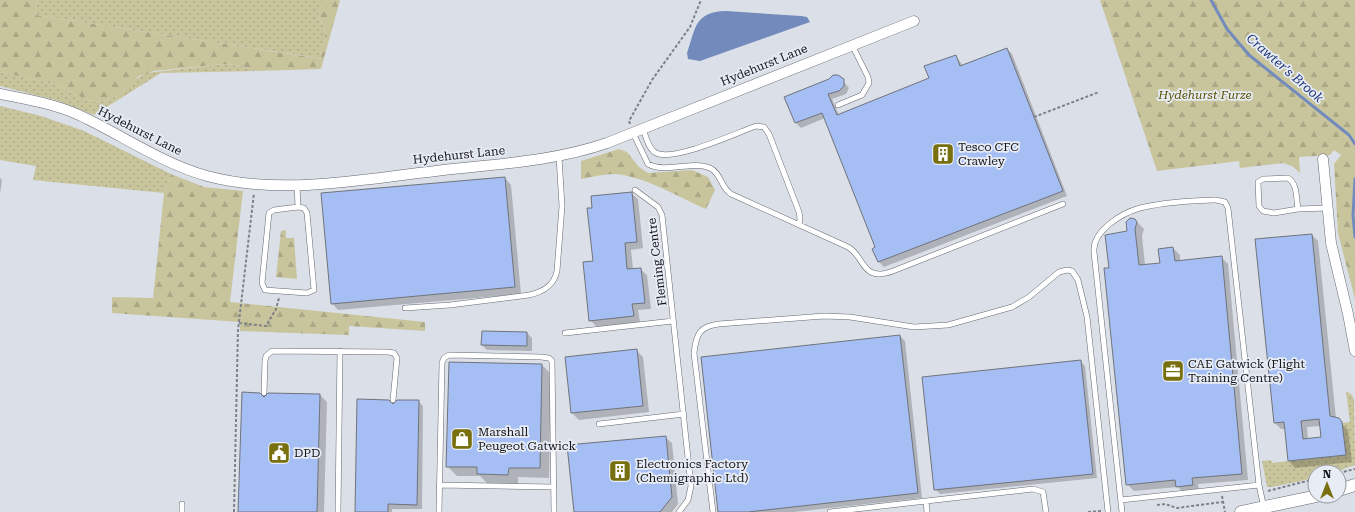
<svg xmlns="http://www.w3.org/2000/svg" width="1355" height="512" font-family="'Roboto Serif',serif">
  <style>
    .grass { fill: url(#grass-dots) }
    .forest { fill: url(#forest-firs) }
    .water { fill: #738abd }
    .shadow { fill: #0003; fill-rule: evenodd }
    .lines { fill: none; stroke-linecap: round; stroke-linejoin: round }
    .stream { stroke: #738abd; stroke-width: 3 }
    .building { fill: #a5bef4; stroke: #70737b; fill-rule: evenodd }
    .service-casing { stroke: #64686f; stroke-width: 6 }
    .minor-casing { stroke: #64686f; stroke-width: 11 }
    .tertiary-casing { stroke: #64686f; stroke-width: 13 }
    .path { stroke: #7e8187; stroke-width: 2; stroke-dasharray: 3 2; stroke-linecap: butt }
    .service { stroke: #fff; stroke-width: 5 }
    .minor { stroke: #fff; stroke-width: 10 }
    .tertiary { stroke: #fff; stroke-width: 12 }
    .labels { text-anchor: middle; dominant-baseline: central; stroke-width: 3.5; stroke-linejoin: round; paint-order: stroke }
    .street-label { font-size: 12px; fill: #15171a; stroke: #e8ecf5 }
    .park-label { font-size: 12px; font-style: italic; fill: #5a5305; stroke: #e8ecf5 }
    .poi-label { font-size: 12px; fill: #15171a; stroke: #e8ecf5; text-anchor: start }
    .water-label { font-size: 13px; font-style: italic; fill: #213877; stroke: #e8ecf5 }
  </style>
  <defs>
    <pattern id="grass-dots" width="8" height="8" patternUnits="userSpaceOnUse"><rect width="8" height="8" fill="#c8c59d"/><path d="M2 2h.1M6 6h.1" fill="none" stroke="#aba887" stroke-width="1.8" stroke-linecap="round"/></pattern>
    <pattern id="forest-firs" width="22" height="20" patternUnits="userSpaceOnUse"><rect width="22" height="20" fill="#c8c59d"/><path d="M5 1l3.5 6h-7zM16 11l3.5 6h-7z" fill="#aba887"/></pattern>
  </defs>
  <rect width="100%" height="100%" fill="#dbdfe7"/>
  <path class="grass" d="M38,0H323C315,19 319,16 326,32L320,54L324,59L35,15Z
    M225,64L242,66L257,71L161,73L94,115L59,101L0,86V72L54,84L82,98L95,102L104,101L117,96L133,81L146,73Z
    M0,106L41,116L84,131L171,174L164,193L33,180L36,166L0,160Z
    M1346,391L1352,395L1354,400L1355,465L1335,472H1315V478L1272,487H1267L1262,461L1271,460L1272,463L1346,455L1342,423L1350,422Z"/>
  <path class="forest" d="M0,0H38L35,15L323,59L320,54L326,32C319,16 315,18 323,0H340L321,69L257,71L242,66L225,64L154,71L139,76L117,96L104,101L95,102L82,98L54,84L0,72Z
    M1100,0H1355V299L1338,233L1334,164L1341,155L1334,150L1330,155L1299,157L1300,173L1292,166L1283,163L1240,168L1239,161L1157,171Z
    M619,149L627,152L639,167L648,173L692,170L708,177L715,190L706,209C678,197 645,176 614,174C603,174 592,177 581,179V161Z
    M171,174L204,187L243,191L230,302L425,322V331L349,326V335L240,331V322L112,313V297L153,298L164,193Z
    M286,230V238H294L297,279L276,277L281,231Z"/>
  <path class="water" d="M726,11L801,16L807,17L810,22L700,61L688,59L687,53C696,28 694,12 726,11Z"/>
  <path class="shadow" d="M1007,49L1012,54L1067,196L884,267L879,262L873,249L877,248L825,118L801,128L796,123L786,98L840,77L849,88L846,94L832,99L839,115L930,79L956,56L963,66Z
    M0,178L2,180L0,194Z
    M505,178L511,185L521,294L338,310L332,303Z
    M631,193L638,199L643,248L631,250L633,269H640L647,275L651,309L638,310L640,322L597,327L590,320L594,262V209Z
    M1135,220L1144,229L1142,236L1145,265L1161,264L1173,248L1180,255V262L1221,257L1228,264L1248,480L1198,484L1199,491L1184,493L1178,487L1134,491L1127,484L1110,269Z
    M1312,235L1318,241L1336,418L1348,430L1352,462L1295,468L1289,461L1285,429H1281L1275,423ZM1321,426L1322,438L1308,440L1307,427Z
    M483,332L527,333L532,338V351L487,350L482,345Z
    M900,336L905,341L922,498L794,512H719Z
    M636,350L643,357L649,412L579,420L572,413L566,358Z
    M1080,361L1085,366L1097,478L940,494L935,489Z
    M542,365L551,374L549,478L518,477V484H488L480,476H457L447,466Z
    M320,395L327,402L324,512H239L264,398Z
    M418,401L423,406L422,509H392V512H356L393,405Z
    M665,437L672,443L678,504L672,512H575Z"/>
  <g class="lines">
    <path class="stream" d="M1211,0L1227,29L1249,55L1349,135L1355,144
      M1355,179L1353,215L1355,237"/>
  </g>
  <path class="building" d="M1007,48L1063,191L878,262L872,249L875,247L822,113L795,123L784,97L829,79L833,75H838L844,79V86L839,91L828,94L837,115L929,78L924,66L956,55L960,66Z
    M505,177L515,287L331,304L321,193Z
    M632,192L637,242L625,243L627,269L641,268L645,303L632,304L634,316L589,321L583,262L593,261L587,208H592L591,196Z
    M1130,218L1135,219L1137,222L1135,229L1139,265L1160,263L1158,249L1173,247L1175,261L1222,256L1242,474L1192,478L1193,485L1176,487L1175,480L1126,485L1104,268H1109L1105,235L1127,231L1126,222Z
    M1312,234L1330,416L1339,418L1342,422L1346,455L1288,461L1284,422L1274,423L1255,239ZM1319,419L1321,437L1303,439L1301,421Z
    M482,331L527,332V346L481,345Z
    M900,335L918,493L748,512H718L701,357Z
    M637,349L643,406L571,413L565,357Z
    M1081,360L1093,474L934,490L922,377Z
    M449,362L542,364L540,468H509L508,475L477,474V467H446Z
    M242,392L260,393L264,397L268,393L320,394L317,512H238Z
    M357,399L389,400L393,404L397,400H419L417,505L388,504V512H355Z
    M666,436L672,497L660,512H574L567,445Z"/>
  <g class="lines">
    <g class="service-casing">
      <path id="service" d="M838,105L862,95L869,83L868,77L852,45
        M643,129C646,136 648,149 656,153C674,162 736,133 756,126L764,127L769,134L799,212L800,218L799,225
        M633,133L648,164C667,174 691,160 710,168C721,173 721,188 731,194L848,247C865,256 861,283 893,271L1063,204
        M297,185L298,207
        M635,190L658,207L662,215L691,486L688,500L679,512
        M298,207L304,208L307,213L314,290L307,293L265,290L262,283L269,213L274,210Z
        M1298,209L1274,213L1263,211L1259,206L1258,182L1263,179L1288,178C1298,184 1296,199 1298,209L1327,208
        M405,308L450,305L529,295C543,292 554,286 557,271L562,206L559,157
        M565,333L673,321
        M264,393L265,361L266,356L272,351L388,352L394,353L397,358L393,400
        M599,424L684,414
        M439,485L554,487
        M1121,500L1259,485
        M182,512V504
        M338,512L340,351
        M439,512L442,363L444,358L449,355L541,357L549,358L552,361L554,512
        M713,512L694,353C696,334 700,326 719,324L824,316L850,317L914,327L948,325L1012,307L1029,297L1059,272L1067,270L1072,271L1078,280L1087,317L1108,512
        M830,512L926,501
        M927,512L926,501L1033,489L1043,492L1046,512
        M1122,512L1094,252C1092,231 1122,213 1140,208C1164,202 1192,201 1216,200L1225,202L1228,208L1259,485L1264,508"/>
    </g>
    <g class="minor-casing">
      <path id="minor" d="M0,94C26,99 55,104 79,115C122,135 161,163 207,176C282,196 361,179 436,171C494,164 552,162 607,143L914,21
        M1323,159L1331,243L1348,314L1355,351"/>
    </g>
    <g class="tertiary-casing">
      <path id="tertiary" d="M1339,490L1355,485
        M1241,512L1317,496"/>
    </g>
    <path class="path" d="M1034,117L1099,92
      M630,124L629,121L652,80L690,27L701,0
      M239,323L266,326L276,309L279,298
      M1339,473L1355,469
      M1268,491L1315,479
      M1222,496L1225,512
      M1157,505L1165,504L1177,508L1222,502
      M234,512L238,330L254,193
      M1088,512L1101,511"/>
    <use href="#service" class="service"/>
    <use href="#minor" class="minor"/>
    <use href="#tertiary" class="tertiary"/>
  </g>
  <defs>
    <g id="building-square" transform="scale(1.15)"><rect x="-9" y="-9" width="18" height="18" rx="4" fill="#786f0e" stroke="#e8ecf5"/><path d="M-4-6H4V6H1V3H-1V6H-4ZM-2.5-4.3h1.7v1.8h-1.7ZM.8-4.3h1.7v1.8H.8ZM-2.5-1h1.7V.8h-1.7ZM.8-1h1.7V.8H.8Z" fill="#fff"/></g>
    <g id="office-square" transform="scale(1.15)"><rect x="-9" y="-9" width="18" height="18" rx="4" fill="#786f0e" stroke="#e8ecf5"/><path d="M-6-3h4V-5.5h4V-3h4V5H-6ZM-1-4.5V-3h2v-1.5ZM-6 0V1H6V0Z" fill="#fff"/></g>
    <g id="shop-square" transform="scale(1.15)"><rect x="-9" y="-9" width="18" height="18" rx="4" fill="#786f0e" stroke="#e8ecf5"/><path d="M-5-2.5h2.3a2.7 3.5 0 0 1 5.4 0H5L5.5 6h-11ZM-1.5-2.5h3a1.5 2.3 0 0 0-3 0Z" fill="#fff"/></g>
    <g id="civic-square" transform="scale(1.15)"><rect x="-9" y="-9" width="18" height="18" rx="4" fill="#786f0e" stroke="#e8ecf5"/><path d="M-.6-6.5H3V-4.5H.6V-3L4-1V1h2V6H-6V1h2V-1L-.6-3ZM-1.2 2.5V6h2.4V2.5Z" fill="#fff"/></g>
  </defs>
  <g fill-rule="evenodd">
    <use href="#building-square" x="943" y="154"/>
    <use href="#office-square" x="1173" y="371"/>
    <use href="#shop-square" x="462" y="439"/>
    <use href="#civic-square" x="279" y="453"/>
    <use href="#building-square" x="620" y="471"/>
  </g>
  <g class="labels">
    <g class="street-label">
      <text transform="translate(764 65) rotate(-22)">Hydehurst Lane</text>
      <text transform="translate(140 131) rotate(27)">Hydehurst Lane</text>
      <text transform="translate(459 155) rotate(-6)">Hydehurst Lane</text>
      <text transform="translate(657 262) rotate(-97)">Fleming Centre</text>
    </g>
    <g class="park-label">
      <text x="1205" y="95">Hydehurst Furze</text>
    </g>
    <g class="poi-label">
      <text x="958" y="147">Tesco CFC<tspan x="958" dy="14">Crawley</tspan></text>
      <text x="1188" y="364">CAE Gatwick (Flight<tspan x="1188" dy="14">Training Centre)</tspan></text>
      <text x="478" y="432">Marshall<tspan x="478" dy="14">Peugeot Gatwick</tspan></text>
      <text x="294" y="453">DPD</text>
      <text x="636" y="464">Electronics Factory<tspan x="636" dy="14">(Chemigraphic Ltd)</tspan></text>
    </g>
    <g class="water-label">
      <text transform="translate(1285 68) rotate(41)">Crawter's Brook</text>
    </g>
  </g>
  <g transform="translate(1327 484)"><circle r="19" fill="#e8ecf5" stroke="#94979d"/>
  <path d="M0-3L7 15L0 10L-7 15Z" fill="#786f0e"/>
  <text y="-6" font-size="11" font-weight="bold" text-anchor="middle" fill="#15171a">N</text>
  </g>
</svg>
